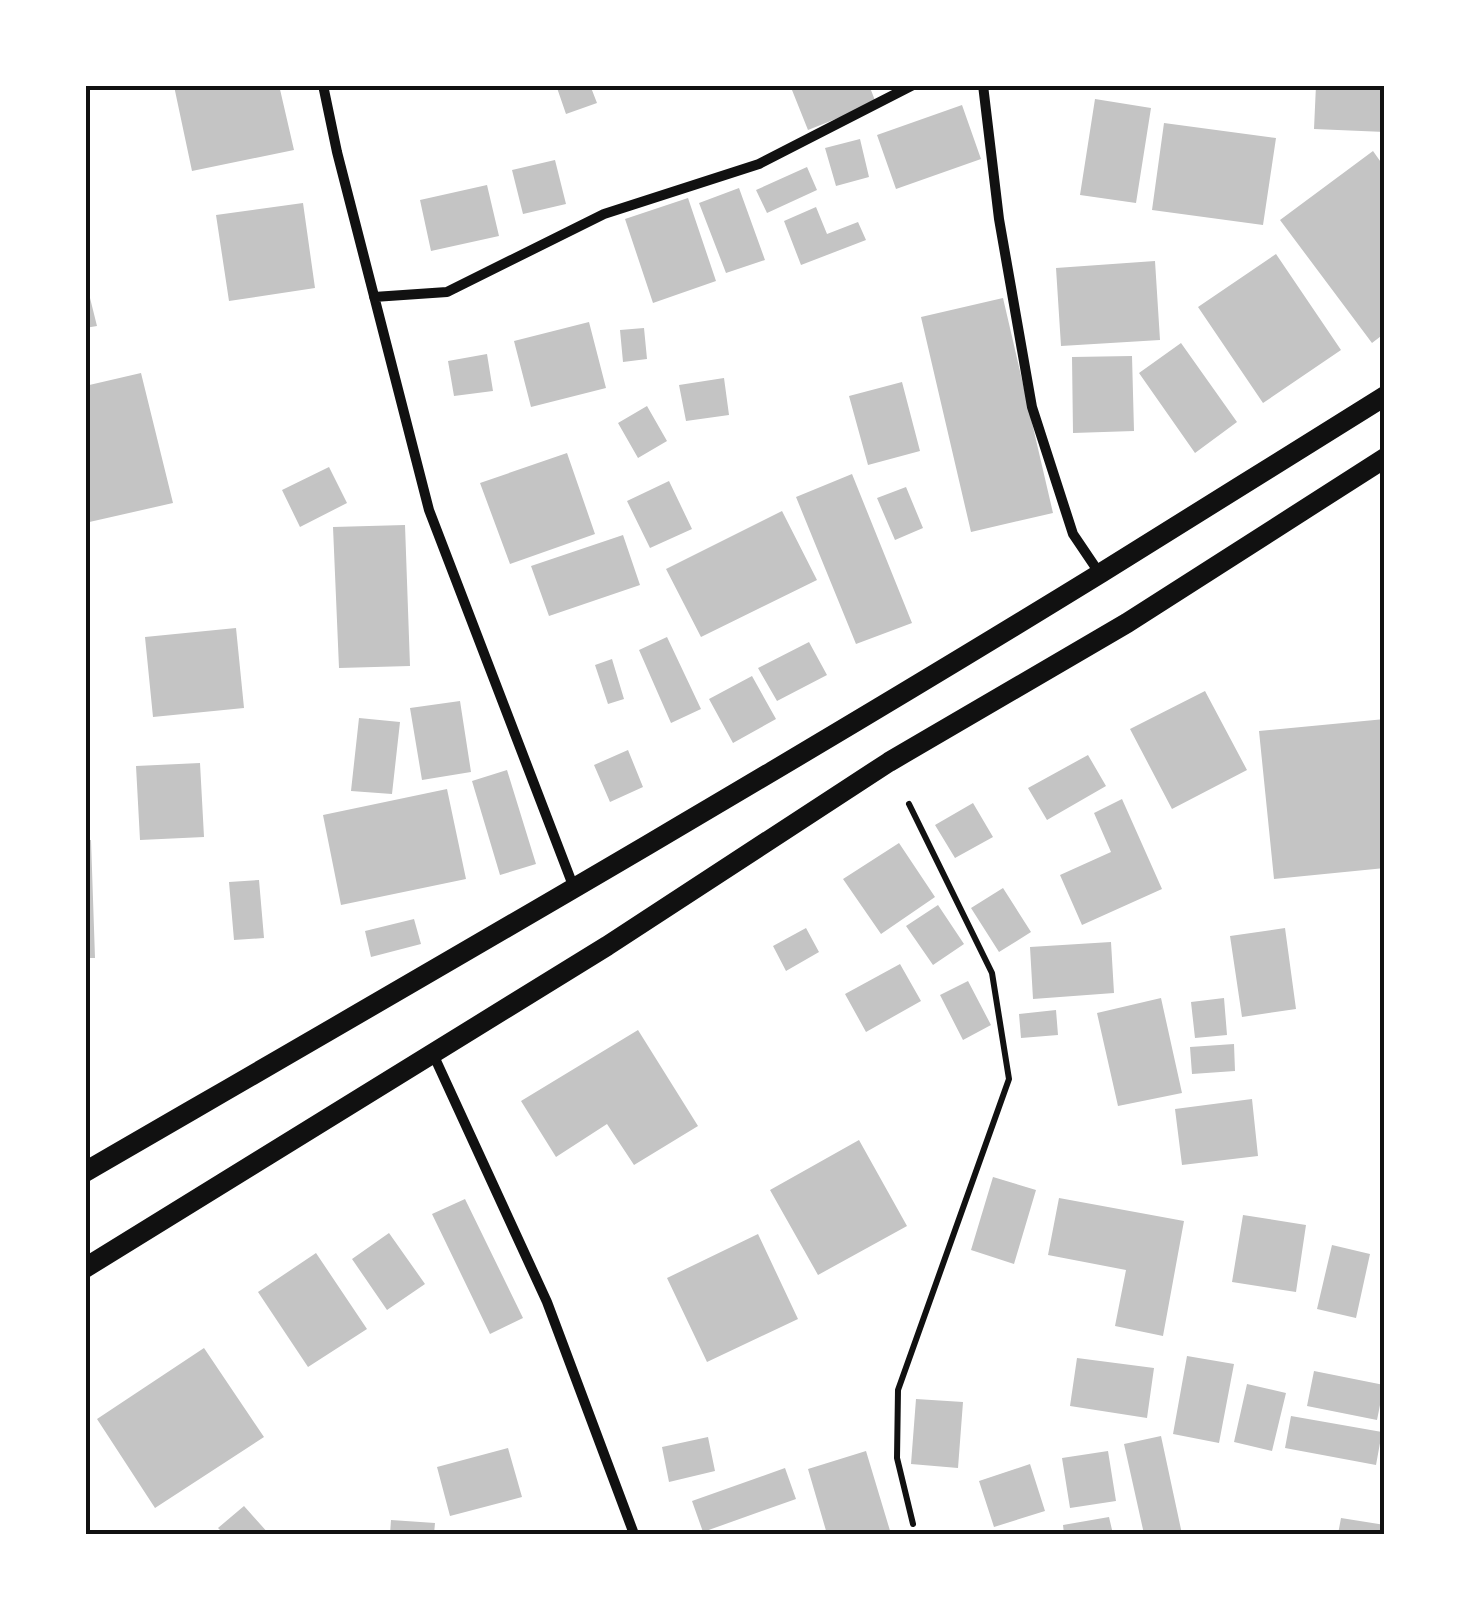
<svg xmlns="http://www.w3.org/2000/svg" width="1470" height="1619" font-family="Mulish,sans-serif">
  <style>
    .building { fill: #c4c4c4 }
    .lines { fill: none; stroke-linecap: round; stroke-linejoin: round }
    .path { stroke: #111; stroke-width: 6 }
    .minor { stroke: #111; stroke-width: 10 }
    .secondary { stroke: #111; stroke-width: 20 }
    .neatline { fill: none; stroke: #111; stroke-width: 4 }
  </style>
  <rect width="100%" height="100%" fill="#fff"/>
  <path class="building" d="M180,85H279L294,150L192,171L174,86Z
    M556,85H590L597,103L566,114Z
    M790,85H869L876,103L808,130Z
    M1316,85H1385V132L1314,129Z
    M1095,99L1151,108L1136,203L1080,195Z
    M962,105L981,159L896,189L877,135Z
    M1164,123L1276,138L1263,225L1152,210Z
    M860,139L869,177L836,186L825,148Z
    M1373,151L1385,168V333L1372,343L1280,220Z
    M555,160L566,204L523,214L512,170Z
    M807,167L817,190L767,213L756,190Z
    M487,185L499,236L431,251L420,200Z
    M739,188L765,260L726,273L699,203Z
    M688,198L716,281L653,303L625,219Z
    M303,203L315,288L229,301L216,215Z
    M816,207L827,234L858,222L866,240L801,265L784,221Z
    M1276,254L1341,350L1263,403L1198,307Z
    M1155,261L1160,340L1061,346L1056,268Z
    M85,278L97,326L85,328Z
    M1003,298L1053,513L971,532L921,317Z
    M589,322L606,388L531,407L514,341Z
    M644,328L647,359L623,362L620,330Z
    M1181,343L1237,422L1195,453L1139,373Z
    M487,354L493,391L454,396L448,361Z
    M1132,356L1134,431L1073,433L1072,357Z
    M141,373L173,503L85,523V386Z
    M724,378L729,415L686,421L679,385Z
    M902,382L920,451L868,465L849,396Z
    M647,406L667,441L638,458L618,423Z
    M567,453L595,534L510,564L480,483Z
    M329,467L347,503L300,527L282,490Z
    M852,474L912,623L856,644L796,497Z
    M669,481L692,529L650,548L627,501Z
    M906,487L923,528L895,540L877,498Z
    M782,511L817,580L701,637L666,569Z
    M405,525L410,666L339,668L333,527Z
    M623,535L640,585L549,616L531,566Z
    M236,628L244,708L153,717L145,637Z
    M667,637L701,709L671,723L639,650Z
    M809,642L827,675L777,701L758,668Z
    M612,659L624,699L608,704L595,665Z
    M752,676L776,719L733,743L709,699Z
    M1205,691L1247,770L1172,809L1130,729Z
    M460,701L471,772L422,780L410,708Z
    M359,718L400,722L392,794L351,791Z
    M1385,719V868L1274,879L1259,731Z
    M628,750L643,787L610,802L594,765Z
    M1088,755L1106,786L1047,820L1028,788Z
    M200,763L204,837L140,840L136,766Z
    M507,770L536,864L500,875L472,781Z
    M447,789L466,879L341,905L323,815Z
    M1122,799L1162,889L1082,925L1060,875L1111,852L1094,813Z
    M973,803L993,837L955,858L935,825Z
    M85,840H91L95,958H85Z
    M899,843L935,897L881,934L843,879Z
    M259,880L264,938L234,940L229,882Z
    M1003,888L1031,932L999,952L971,908Z
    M938,905L964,944L933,965L906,926Z
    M414,919L421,944L371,957L365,931Z
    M806,928L819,952L786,971L773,946Z
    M1285,928L1296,1009L1242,1017L1230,936Z
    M1111,942L1114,993L1033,999L1030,947Z
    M900,964L921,1001L866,1032L845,994Z
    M968,981L991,1025L963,1040L940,995Z
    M1161,998L1182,1093L1118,1106L1097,1013Z
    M1224,998L1227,1035L1195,1038L1191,1002Z
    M1056,1010L1058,1035L1021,1038L1019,1014Z
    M638,1030L698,1126L634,1165L607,1124L556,1157L521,1101Z
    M1234,1044L1235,1071L1192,1074L1190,1047Z
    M1252,1099L1258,1156L1182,1165L1175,1109Z
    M859,1140L907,1226L818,1275L770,1190Z
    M993,1177L1036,1190L1014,1264L971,1250Z
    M1059,1198L1184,1221L1163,1336L1115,1326L1126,1270L1048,1255Z
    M465,1199L523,1318L490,1334L432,1214Z
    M1243,1215L1306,1225L1296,1292L1232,1282Z
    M389,1233L425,1284L387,1310L352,1259Z
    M758,1234L798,1319L707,1362L667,1278Z
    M1332,1245L1370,1254L1356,1318L1317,1309Z
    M316,1253L367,1329L308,1367L258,1292Z
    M204,1348L264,1437L155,1508L97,1419Z
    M1187,1356L1234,1364L1219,1443L1173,1434Z
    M1077,1358L1154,1368L1147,1418L1070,1406Z
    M1314,1371L1384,1385L1377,1420L1307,1406Z
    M1247,1384L1286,1393L1272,1451L1234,1442Z
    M916,1399L963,1402L958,1468L911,1464Z
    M1291,1416L1382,1432L1376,1465L1285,1448Z
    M1161,1436L1182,1534H1144L1124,1444Z
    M708,1437L715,1471L669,1482L662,1447Z
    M508,1448L522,1497L450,1516L437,1467Z
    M866,1451L891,1534H827L808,1469Z
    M1108,1451L1116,1501L1070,1508L1062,1458Z
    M1030,1464L1045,1511L994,1527L979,1481Z
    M785,1468L796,1499L703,1532L692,1501Z
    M244,1506L269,1534H224L218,1528Z
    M1109,1517L1113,1534H1064L1063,1525Z
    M1341,1518L1385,1525V1534H1338Z
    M391,1520L435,1523L434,1534H390Z"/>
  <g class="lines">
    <path class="path" d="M909,804L992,973L1009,1079L898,1390L897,1458L913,1524"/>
    <path class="minor" d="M323,85L337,152L429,510L574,888
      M983,85L999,219L1032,407L1073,534L1100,574
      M374,297L447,292L604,214L759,164L913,85
      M433,1054L547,1302L634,1534"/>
    <path class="secondary" d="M85,1172C425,975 766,779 1101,573C1196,514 1290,455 1385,396
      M85,1268L607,946L889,762L1127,623L1385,458"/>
  </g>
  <rect width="1470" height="1619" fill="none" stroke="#ffffff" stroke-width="175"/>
  <rect x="88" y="88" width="1294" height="1444" class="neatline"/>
</svg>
